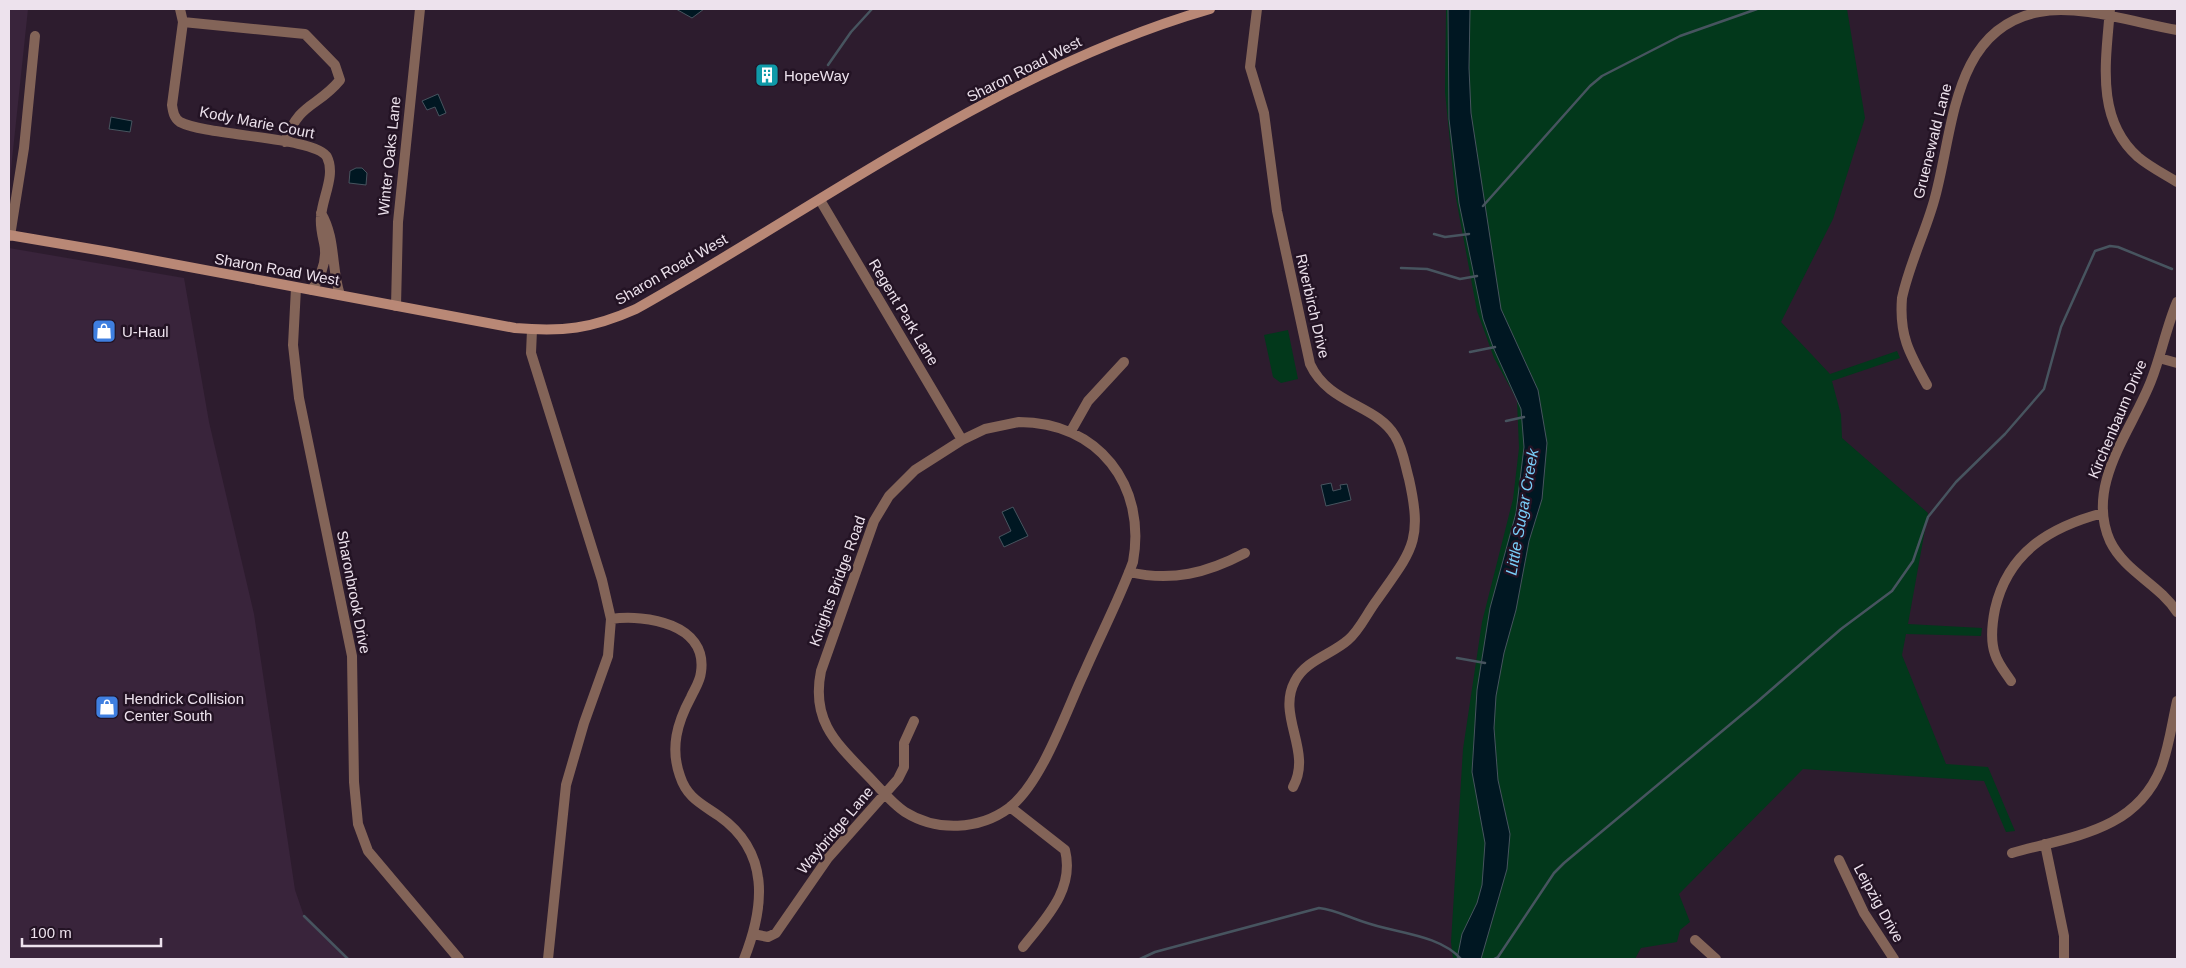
<svg xmlns="http://www.w3.org/2000/svg" width="2186" height="968" font-family="Arial,sans-serif">
  <style>
    .built { fill: #39243b }
    .green { fill: #02381b }
    .water { fill: #001722; stroke: #47545f }
    .lines { fill: none; stroke-linecap: round; stroke-linejoin: round }
    .stream { stroke: #47545f; stroke-width: 2.5 }
    .minor { stroke: #836458; stroke-width: 10 }
    .secondary { stroke: #b98876; stroke-width: 10 }
    .labels { text-anchor: middle; dominant-baseline: central; stroke-width: 5; stroke-linejoin: round; paint-order: stroke }
    .street-label { font-size: 15px; fill: #ede2ed; stroke: #231324 }
    .poi-label { font-size: 15px; fill: #ede2ed; stroke: #231324; text-anchor: start }
    .water-label { font-size: 16px; font-style: italic; fill: #79cdf8; stroke: #231324 }
  </style>
  <rect width="100%" height="100%" fill="#2d1c2e"/>
  <path class="built" d="M9,9H28L9,188Z
    M9,248L184,278L209,422L254,614L295,890L304,916L348,959H9Z"/>
  <path class="green" d="M1446,9H1847L1865,118L1833,219L1781,322L1830,374L1897,351L1900,358L1832,381L1841,415L1842,438L1928,513L1908,624L1982,628L1981,636L1906,634L1902,655L1946,764L1988,767L2015,831L2006,832L1984,781L1803,769L1679,894L1690,922L1680,930L1677,942L1641,948L1635,959H1453L1451,942L1463,749L1482,622L1513,499L1519,448L1517,400L1494,358L1477,311L1455,193L1445,92Z
    M1288,330L1298,379L1281,383L1273,377L1264,335Z"/>
  <path class="water" d="M676,9H704L692,18Z
    M1448,9H1470L1469,68L1471,113L1501,309L1538,390L1547,443L1542,499L1529,541L1516,610L1504,653L1496,696L1494,728L1498,780L1510,834L1507,869L1481,959H1457L1462,934L1477,903L1482,885L1485,843L1472,772L1477,690L1490,608L1516,513L1524,447L1521,409L1493,347L1483,319L1459,203L1449,119Z
    M438,94L446,113L439,116L435,107L427,110L422,101Z
    M111,117L132,121L130,132L109,129Z
    M362,168L367,173L366,185L349,183L350,171L356,168Z
    M1331,483L1333,491L1341,489L1340,485L1347,484L1351,500L1326,506L1321,485Z
    M1013,507L1028,536L1004,547L999,537L1011,531L1002,512Z"/>
  <g class="lines">
    <path class="stream" d="M828,65L851,32L872,9
      M1483,206L1590,86L1602,76L1680,36L1757,9
      M1434,234L1445,237L1469,234
      M1401,268L1427,269L1460,279L1477,276
      M1470,352L1495,347
      M1506,421L1524,417
      M1457,658L1485,663
      M304,916L348,959
      M1140,959L1155,952L1319,908C1336,910 1348,917 1364,922C1394,933 1439,934 1461,959
      M1494,959L1498,957L1554,873L1564,863L1757,702L1841,629L1892,591L1913,561L1928,517L1956,482L2005,434L2044,389L2061,327L2095,251L2110,246L2118,247L2172,269"/>
    <path class="minor" d="M180,9L183,22L172,105C173,112 174,118 180,122C206,136 317,137 327,157C336,175 322,198 321,217C320,226 322,234 324,243C328,260 321,276 312,290
      M1257,9L1250,67L1264,113L1277,211L1310,364C1329,405 1376,404 1395,436C1403,449 1405,465 1409,479C1423,542 1412,550 1377,600C1367,613 1360,630 1348,640C1331,655 1306,660 1295,681C1276,716 1313,751 1293,787
      M2110,9C2106,60 2095,119 2138,157C2150,167 2164,174 2177,182
      M183,22L305,34L335,65L340,80C317,108 300,101 285,142
      M820,200L962,440
      M321,213C336,238 331,268 340,295
      M10,236L24,148L35,36
      M296,288L293,345L299,398L352,656L354,782L358,824L368,851L459,959
      M2177,302C2166,328 2161,356 2151,381C2131,432 2085,485 2110,541C2125,572 2159,584 2177,612
      M396,306L398,222L420,9
      M532,330L531,353L602,580L611,619L608,656L584,723L566,785L548,959
      M2159,358L2177,363
      M1927,385C1909,353 1899,335 1902,298C1909,265 1925,233 1934,201C1954,132 1951,29 2039,12C2080,4 2136,23 2177,30
      M1019,422C1098,422 1147,485 1133,562C1119,600 1100,636 1084,673C1066,711 1042,783 1009,808C979,830 937,832 905,812C891,803 879,787 867,775C835,742 811,720 821,671L874,521L889,496L915,470L962,440L985,429Z
      M1071,431L1088,401L1124,362
      M1129,572C1172,582 1207,573 1245,553
      M611,619C646,614 708,624 701,672C700,682 695,688 691,697C677,723 670,748 680,776C687,798 702,804 719,816C770,852 765,906 744,959
      M2011,681C2005,672 1998,664 1995,654C1990,640 1992,624 1995,609C2008,552 2050,527 2103,513
      M1010,807L1065,850C1075,890 1045,919 1023,947
      M2045,844L2064,936V959
      M2012,853C2071,836 2135,832 2161,768C2169,747 2172,723 2177,701
      M1839,860L1864,913L1894,959
      M753,934L768,937L776,933L828,858L898,779L904,767V743L914,721
      M1695,940L1716,959"/>
    <path class="secondary" d="M9,235L109,252L515,328C563,332 591,329 636,309C823,204 1002,69 1210,9"/>
  </g>
  <defs>
    <g id="building-square" transform="scale(1.25)"><rect x="-9" y="-9" width="18" height="18" rx="4" fill="#0f9aa8" stroke="#231324"/><path d="M-4-6H4V6H1V3H-1V6H-4ZM-2.5-4.3h1.7v1.8h-1.7ZM.8-4.3h1.7v1.8H.8ZM-2.5-1h1.7V.8h-1.7ZM.8-1h1.7V.8H.8Z" fill="#fff"/></g>
    <g id="shop-square" transform="scale(1.25)"><rect x="-9" y="-9" width="18" height="18" rx="4" fill="#3f7fe0" stroke="#231324"/><path d="M-5-2.5h2.3a2.7 3.5 0 0 1 5.4 0H5L5.5 6h-11ZM-1.5-2.5h3a1.5 2.3 0 0 0-3 0Z" fill="#fff"/></g>
  </defs>
  <g fill-rule="evenodd">
    <use href="#building-square" x="767" y="75"/>
    <use href="#shop-square" x="104" y="331"/>
    <use href="#shop-square" x="107" y="707"/>
  </g>
  <g class="labels">
    <g class="street-label">
      <text transform="translate(1024 69) rotate(-27)">Sharon Road West</text>
      <text transform="translate(257 122) rotate(11)">Kody Marie Court</text>
      <text transform="translate(1932 141) rotate(-76)">Gruenewald Lane</text>
      <text transform="translate(389 156) rotate(-84)">Winter Oaks Lane</text>
      <text transform="translate(277 269) rotate(10)">Sharon Road West</text>
      <text transform="translate(671 269) rotate(-30)">Sharon Road West</text>
      <text transform="translate(1313 306) rotate(77)">Riverbirch Drive</text>
      <text transform="translate(904 312) rotate(59)">Regent Park Lane</text>
      <text transform="translate(2117 419) rotate(-67)">Kirchenbaum Drive</text>
      <text transform="translate(837 581) rotate(-70)">Knights Bridge Road</text>
      <text transform="translate(354 592) rotate(79)">Sharonbrook Drive</text>
      <text transform="translate(835 830) rotate(-50)">Waybridge Lane</text>
      <text transform="translate(1879 903) rotate(61)">Leipzig Drive</text>
    </g>
    <g class="poi-label">
      <text x="784" y="75">HopeWay</text>
      <text x="122" y="331">U-Haul</text>
      <text x="124" y="698">Hendrick Collision<tspan x="124" dy="17">Center South</tspan></text>
    </g>
    <g class="water-label">
      <text transform="translate(1522 512) rotate(-80)">Little Sugar Creek</text>
    </g>
  </g>
  <rect width="2186" height="968" fill="none" stroke="#ede2ed" stroke-width="20"/>
  <path d="M22 938v8h139v-8" fill="none" stroke="#ede2ed" stroke-width="2.5"/>
  <text x="30" y="938" font-size="15" fill="#ede2ed" stroke="#231324" stroke-width="4" paint-order="stroke">100 m</text>
</svg>
